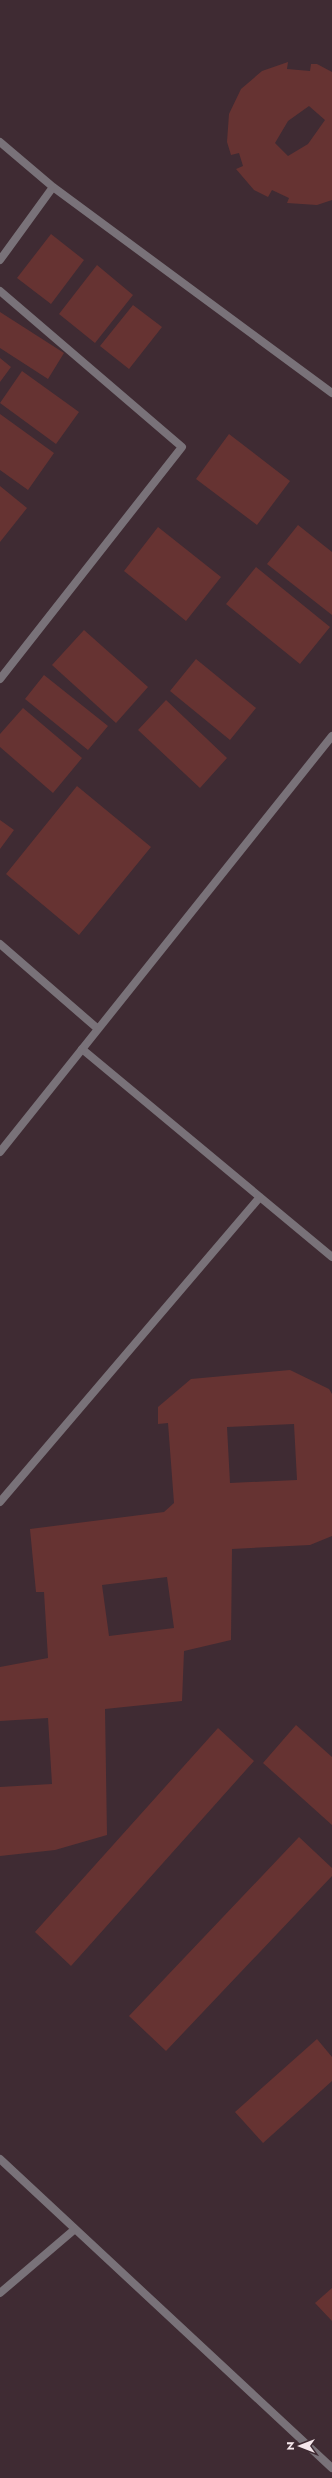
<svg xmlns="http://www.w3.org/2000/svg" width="332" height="2478" font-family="Jost,sans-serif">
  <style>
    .building { fill: #663332; fill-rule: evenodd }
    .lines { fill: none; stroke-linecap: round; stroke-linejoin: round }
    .service { stroke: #797279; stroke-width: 8 }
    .minor { stroke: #797279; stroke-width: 8 }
  </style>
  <rect width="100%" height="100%" fill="#3f2b33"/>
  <path class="building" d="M288,62L287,69L310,71L311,64H317L332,72V200L317,205L287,203L289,198L272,190L268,197L254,190L236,169L243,166L239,153L231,155L227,142L229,114L241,89L262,71ZM309,106L325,120L308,144L288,156L275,143L288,121Z
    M51,234L84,260L51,304L17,278Z
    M97,265L133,295L95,343L59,314Z
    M133,305L162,327L129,369L100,346Z
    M0,312L64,353L48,379L0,348Z
    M0,358L11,367L0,382Z
    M22,371L79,412L56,444L0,403Z
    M0,414L54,453L28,490L0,470Z
    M229,434L290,481L257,525L196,479Z
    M0,486L27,508L0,542Z
    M298,525L332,552V615L267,564Z
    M158,527L221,577L186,621L124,571Z
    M256,567L330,627L300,664L226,604Z
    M84,630L148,687L116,723L52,665Z
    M196,659L256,708L230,740L170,691Z
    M44,675L108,726L88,750L25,699Z
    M166,700L227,758L200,788L138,730Z
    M23,708L82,758L53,793L0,747V734Z
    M77,786L151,847L79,935L6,874Z
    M0,820L14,830L0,849Z
    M290,1370L329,1389L332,1394V1536L310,1545L232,1549L231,1640L184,1651L182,1701L105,1709L107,1835L55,1850L0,1856V1787L52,1784L48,1718L0,1721V1667L48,1658L44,1592H36L30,1529L164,1512L174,1503L168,1423L158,1424V1407L191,1379ZM294,1424L297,1480L230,1483L227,1427ZM167,1577L174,1628L109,1636L102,1585Z
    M296,1725L332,1757V1825L263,1763Z
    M218,1728L254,1761L71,1966L35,1932Z
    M299,1837L332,1868V1876L166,2051L129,2016Z
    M317,2039L332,2057V2081L263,2143L235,2112Z
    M332,2288V2321L315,2303Z"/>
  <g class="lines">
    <path class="service" d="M82,1049L332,1257
      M0,1502L260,1197"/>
    <path class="minor" d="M0,142L53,187L332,393
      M0,260L53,187
      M0,291L182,447L0,679
      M0,944L98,1029
      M0,1152L332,736
      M0,2159L332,2468
      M0,2293L75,2229"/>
  </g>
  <g transform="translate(300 2446) rotate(270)" stroke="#3f2b33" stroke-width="3" paint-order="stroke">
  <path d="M0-3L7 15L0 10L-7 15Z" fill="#f5e7ec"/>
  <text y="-6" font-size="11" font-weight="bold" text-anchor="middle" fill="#f5e7ec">N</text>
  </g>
</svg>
